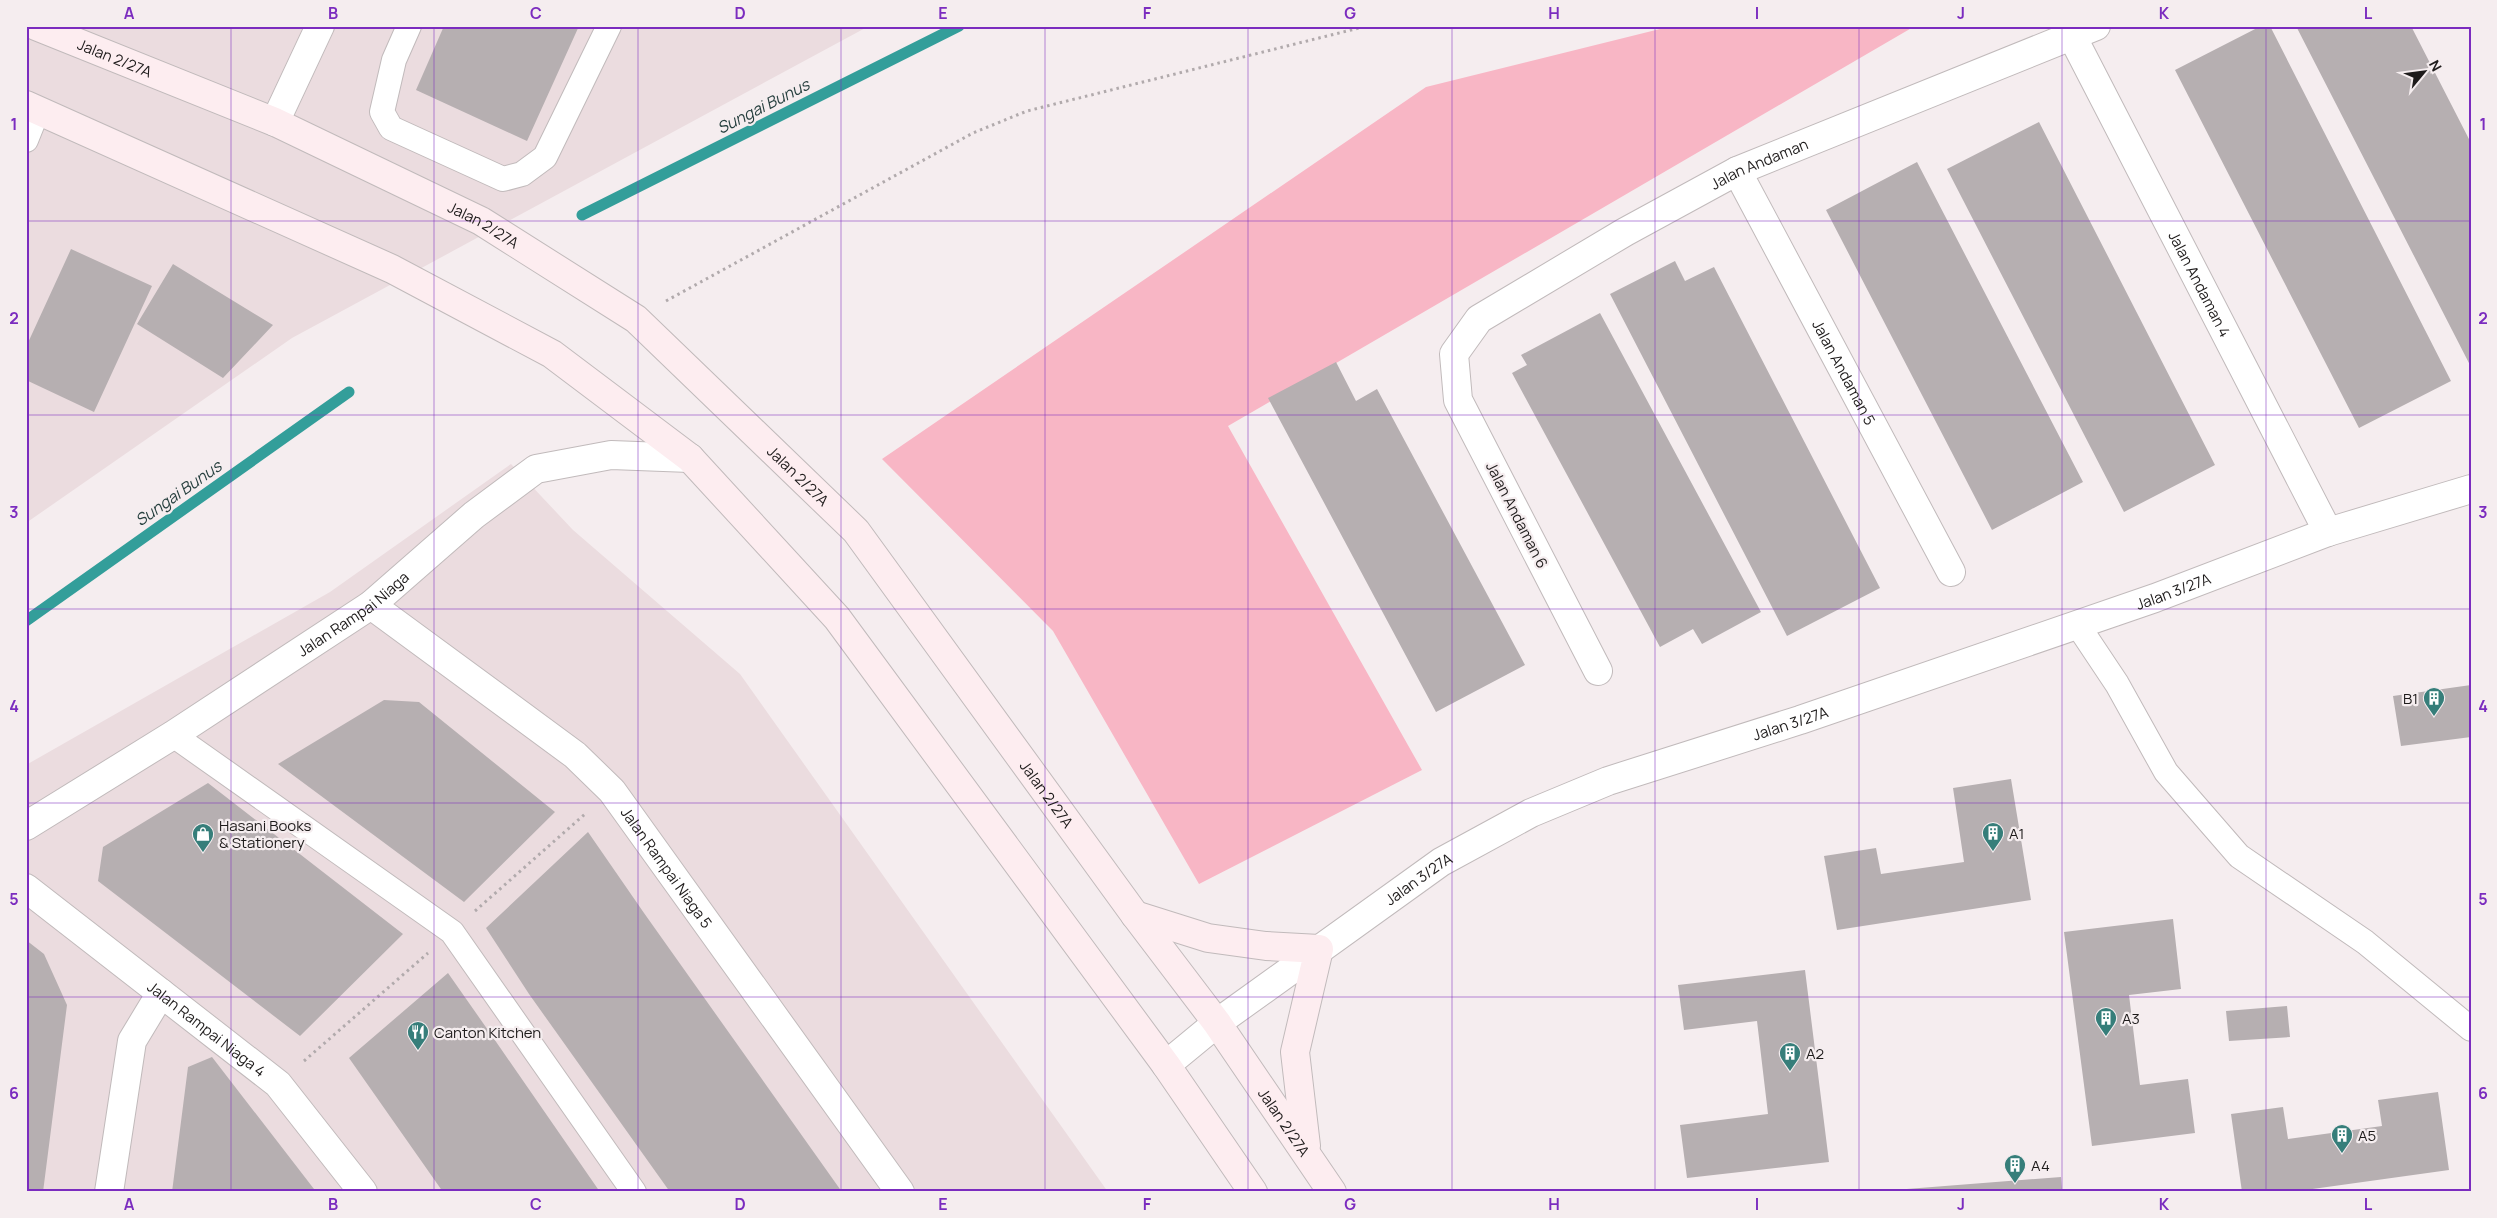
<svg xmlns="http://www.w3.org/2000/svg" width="2497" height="1218" font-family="Manrope,sans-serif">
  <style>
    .built { fill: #ebdcdf }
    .green { fill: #f8b6c5 }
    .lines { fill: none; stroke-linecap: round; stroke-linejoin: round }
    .stream { stroke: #339e9a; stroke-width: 11 }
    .building { fill: #b6afb1 }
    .service-casing { stroke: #c1babb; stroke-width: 26 }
    .minor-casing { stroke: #c1babb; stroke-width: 30 }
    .tertiary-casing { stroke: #c1babb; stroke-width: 30 }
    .secondary-casing { stroke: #c1babb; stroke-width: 30 }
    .path { stroke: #b1aaac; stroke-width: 3; stroke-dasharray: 2.5 4; stroke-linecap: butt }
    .service { stroke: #fff; stroke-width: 24 }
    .minor { stroke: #fff; stroke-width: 28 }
    .tertiary { stroke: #fff; stroke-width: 28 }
    .secondary { stroke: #fdedf0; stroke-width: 28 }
    .grid { fill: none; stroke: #7b2cbf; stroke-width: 1; stroke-opacity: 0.55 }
    .labels { text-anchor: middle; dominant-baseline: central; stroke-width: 4.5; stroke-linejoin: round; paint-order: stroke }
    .street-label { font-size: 15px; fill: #1e1b1b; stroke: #f5edef }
    .poi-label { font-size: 15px; fill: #1e1b1b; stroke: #f5edef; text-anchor: start }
    .water-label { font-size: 16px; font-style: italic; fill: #263f3e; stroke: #f5edef }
    .neatline { fill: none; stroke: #7b2cbf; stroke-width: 2 }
    .grid-label { font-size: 16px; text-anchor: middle; font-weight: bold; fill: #7b2cbf }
  </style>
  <rect width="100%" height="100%" fill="#f5edef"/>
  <path class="built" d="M26,26H869L292,338L26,523Z
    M511,464L573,530L740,674L1108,1192H26V765L330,592Z"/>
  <path class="green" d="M1672,26H1915L1228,426L1422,770L1199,884L1053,631L882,459L1426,87Z"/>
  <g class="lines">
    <path class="stream" d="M582,215L959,26
      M26,621L349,392"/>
  </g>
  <path class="building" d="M444,26H579L527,141L416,90Z
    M2261,26H2270L2451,381L2359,428L2175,70Z
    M2301,26H2411L2471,143V367L2297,28Z
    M2039,122L2215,465L2124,512L1947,169Z
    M1917,162L2083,482L1992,530L1826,210Z
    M71,249L152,286L94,412L26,380V347Z
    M1675,261L1685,281L1714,267L1880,588L1787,636L1610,294Z
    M173,264L273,325L223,378L137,324Z
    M1600,313L1761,612L1702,644L1693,629L1660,647L1512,373L1527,365L1521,355Z
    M1336,362L1356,401L1377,389L1525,665L1436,712L1268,398Z
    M2471,685V737L2401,746L2393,696Z
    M384,700L419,702L555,812L464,902L278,764Z
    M2011,779L2031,900L1837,930L1824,856L1876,848L1881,874L1964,862L1953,788Z
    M208,783L403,934L300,1036L98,881L103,847Z
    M588,832L644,913L842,1192H670L529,994L486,928Z
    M2173,919L2181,989L2129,995L2140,1085L2188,1079L2195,1133L2092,1146L2064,932Z
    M26,940L44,954L67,1005L43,1192H26Z
    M1805,970L1829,1162L1687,1178L1680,1125L1768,1114L1757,1021L1684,1030L1678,985Z
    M448,973L490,1033L600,1192H443L349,1058Z
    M2287,1006L2290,1037L2229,1041L2226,1011Z
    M212,1057L314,1189L313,1192H172L188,1067Z
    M2438,1092L2449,1170L2291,1192H2242L2231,1114L2283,1107L2288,1139L2382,1126L2378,1100Z
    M2061,1177L2062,1192H1894V1190Z"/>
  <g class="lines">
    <g class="service-casing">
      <path id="service" d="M409,26L394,60L382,112L391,128L503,179L522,174L545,157L609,26
        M26,140L38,110
        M2077,624L2117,684L2166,772L2239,856L2365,942L2471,1029
        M173,735L452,932L634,1192"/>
    </g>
    <g class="minor-casing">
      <g id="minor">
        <path id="s1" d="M2072,36L2328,532"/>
        <path d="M275,122L320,26"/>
        <path id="s2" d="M1737,171L1951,572"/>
        <path id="s3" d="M371,605L575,755L612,791L900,1192"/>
        <path id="s4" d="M1598,671L1458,400L1454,354L1479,319L1625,232L1737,171L2096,26"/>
        <path id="s5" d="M26,826L173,735L371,605L474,515L536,469L611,455L690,458"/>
        <path id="s6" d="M26,888L278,1084L363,1192"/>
        <path d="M109,1192L132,1041L161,993"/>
      </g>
    </g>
    <g class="tertiary-casing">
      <g id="tertiary">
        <path id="s7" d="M1166,1065L1217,1023L1441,862L1531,813L1608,781L1800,720L2155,598L2328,532L2471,489"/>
      </g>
    </g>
    <g class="secondary-casing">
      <g id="secondary">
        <path id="s8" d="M36,26L275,122L481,221L636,319L856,531L1135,915L1217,1023L1332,1192"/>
        <path d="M26,105L392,269L552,354L690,458L837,618L1166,1065L1253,1192"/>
        <path d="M1135,915L1208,938L1266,946L1319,949L1295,1052L1306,1146"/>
      </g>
    </g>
    <path class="path" d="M666,301L973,133L1027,111L1367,26
      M475,911L585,814
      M304,1061L428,953"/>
    <use href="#service" class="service"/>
    <use href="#minor" class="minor"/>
    <use href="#tertiary" class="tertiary"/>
    <use href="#secondary" class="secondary"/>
  </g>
  <path class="grid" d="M231,26V1192M434,26V1192M638,26V1192M841,26V1192M1045,26V1192M1248,26V1192M1452,26V1192M1655,26V1192M1859,26V1192M2062,26V1192M2266,26V1192M26,221H2471M26,415H2471M26,609H2471M26,803H2471M26,997H2471"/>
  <defs>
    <g id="building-pin" transform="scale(1.125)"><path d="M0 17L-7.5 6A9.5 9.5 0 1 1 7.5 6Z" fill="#367e7a" stroke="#f5edef"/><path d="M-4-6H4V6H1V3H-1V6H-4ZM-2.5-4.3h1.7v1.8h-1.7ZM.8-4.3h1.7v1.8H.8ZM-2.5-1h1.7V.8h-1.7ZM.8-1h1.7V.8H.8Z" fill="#fff"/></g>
    <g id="shop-pin" transform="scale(1.125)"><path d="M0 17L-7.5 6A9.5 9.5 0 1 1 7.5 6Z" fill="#367e7a" stroke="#f5edef"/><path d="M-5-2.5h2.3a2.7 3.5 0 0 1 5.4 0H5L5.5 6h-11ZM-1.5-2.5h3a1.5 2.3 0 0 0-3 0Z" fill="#fff"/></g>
    <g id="restaurant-pin" transform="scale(1.125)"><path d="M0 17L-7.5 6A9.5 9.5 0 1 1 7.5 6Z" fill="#367e7a" stroke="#f5edef"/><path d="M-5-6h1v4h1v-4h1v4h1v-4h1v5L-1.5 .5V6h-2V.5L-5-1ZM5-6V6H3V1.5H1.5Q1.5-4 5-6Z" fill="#fff"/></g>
  </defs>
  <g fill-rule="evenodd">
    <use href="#building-pin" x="2434" y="698"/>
    <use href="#building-pin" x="1993" y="833"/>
    <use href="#shop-pin" x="203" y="834"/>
    <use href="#building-pin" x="2106" y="1018"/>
    <use href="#restaurant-pin" x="418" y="1032"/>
    <use href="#building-pin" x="1790" y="1053"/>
    <use href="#building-pin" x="2342" y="1135"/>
    <use href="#building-pin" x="2015" y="1165"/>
  </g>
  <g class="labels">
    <g class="street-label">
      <text stroke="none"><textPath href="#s8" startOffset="85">Jalan 2/27A</textPath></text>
      <text stroke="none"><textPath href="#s4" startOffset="715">Jalan Andaman</textPath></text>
      <text stroke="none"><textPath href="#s8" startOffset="490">Jalan 2/27A</textPath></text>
      <text stroke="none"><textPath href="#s1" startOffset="279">Jalan Andaman 4</textPath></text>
      <text stroke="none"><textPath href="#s2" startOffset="228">Jalan Andaman 5</textPath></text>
      <text stroke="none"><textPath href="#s8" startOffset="895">Jalan 2/27A</textPath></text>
      <text transform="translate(1517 515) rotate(63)">Jalan Andaman 6</text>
      <text stroke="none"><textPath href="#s7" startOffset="1124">Jalan 3/27A</textPath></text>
      <text stroke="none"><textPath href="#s5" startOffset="390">Jalan Rampai Niaga</textPath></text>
      <text stroke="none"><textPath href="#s7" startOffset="719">Jalan 3/27A</textPath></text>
      <text stroke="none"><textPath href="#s8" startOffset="1300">Jalan 2/27A</textPath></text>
      <text stroke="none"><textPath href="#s3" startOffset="399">Jalan Rampai Niaga 5</textPath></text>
      <text stroke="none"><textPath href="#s7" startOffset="314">Jalan 3/27A</textPath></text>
      <text stroke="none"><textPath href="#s6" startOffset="229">Jalan Rampai Niaga 4</textPath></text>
      <text stroke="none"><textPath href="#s8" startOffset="1705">Jalan 2/27A</textPath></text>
    </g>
    <g class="poi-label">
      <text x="2418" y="698" text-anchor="end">B1</text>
      <text x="219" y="825">Hasani Books<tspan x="219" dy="17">&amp; Stationery</tspan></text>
      <text x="2009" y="833">A1</text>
      <text x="2122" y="1018">A3</text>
      <text x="434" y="1032">Canton Kitchen</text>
      <text x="1806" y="1053">A2</text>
      <text x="2358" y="1135">A5</text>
      <text x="2031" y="1165">A4</text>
    </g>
    <g class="water-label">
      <text transform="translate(763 106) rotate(-27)">Sungai Bunus</text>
      <text transform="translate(178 493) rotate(-35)">Sungai Bunus</text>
    </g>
  </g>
  <rect width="2497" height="1218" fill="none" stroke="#f5edef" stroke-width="55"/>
  <g transform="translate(2424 72) rotate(61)" stroke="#f5edef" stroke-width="4" paint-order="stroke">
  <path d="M0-4L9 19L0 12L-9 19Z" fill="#1e1b1b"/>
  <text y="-8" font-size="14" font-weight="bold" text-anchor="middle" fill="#1e1b1b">N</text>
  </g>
  <rect x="28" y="28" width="2442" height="1162" class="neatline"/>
  <g class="grid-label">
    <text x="129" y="19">A</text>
    <text x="333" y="19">B</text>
    <text x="536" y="19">C</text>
    <text x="740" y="19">D</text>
    <text x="943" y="19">E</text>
    <text x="1147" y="19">F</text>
    <text x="1350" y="19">G</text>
    <text x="1554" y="19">H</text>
    <text x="1757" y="19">I</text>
    <text x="1961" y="19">J</text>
    <text x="2164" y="19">K</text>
    <text x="2368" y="19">L</text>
    <text x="14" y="130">1</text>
    <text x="2483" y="130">1</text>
    <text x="14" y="324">2</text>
    <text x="2483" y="324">2</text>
    <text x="14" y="518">3</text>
    <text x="2483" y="518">3</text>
    <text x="14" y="712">4</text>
    <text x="2483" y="712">4</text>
    <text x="14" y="905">5</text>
    <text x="2483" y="905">5</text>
    <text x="14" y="1099">6</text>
    <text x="2483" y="1099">6</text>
    <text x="129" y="1210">A</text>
    <text x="333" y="1210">B</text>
    <text x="536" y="1210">C</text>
    <text x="740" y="1210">D</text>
    <text x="943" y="1210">E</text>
    <text x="1147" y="1210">F</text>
    <text x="1350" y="1210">G</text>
    <text x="1554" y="1210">H</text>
    <text x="1757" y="1210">I</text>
    <text x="1961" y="1210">J</text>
    <text x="2164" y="1210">K</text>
    <text x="2368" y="1210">L</text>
  </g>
</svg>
